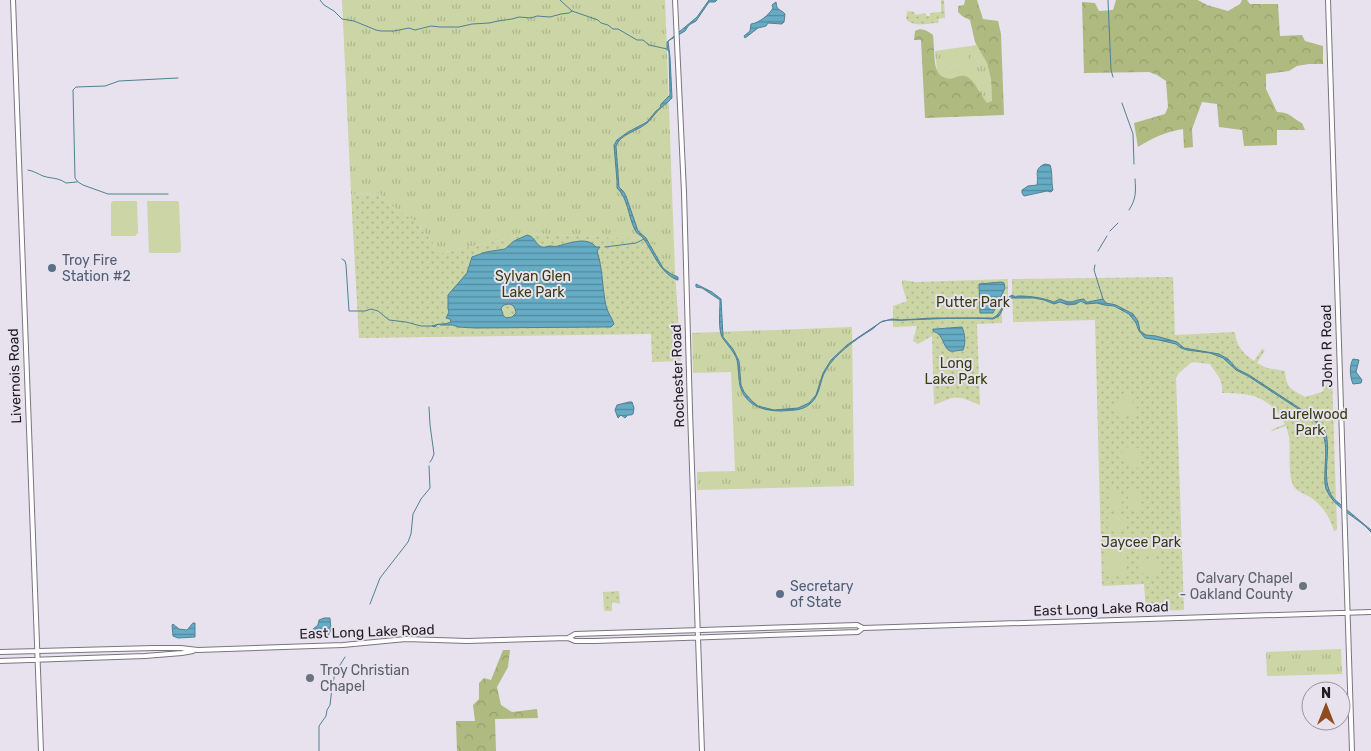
<svg xmlns="http://www.w3.org/2000/svg" width="1371" height="751" font-family="Rubik,sans-serif">
  <style>
    .grass { fill: url(#grass-tufts) }
    .forest { fill: url(#forest-crowns) }
    .park { fill: url(#park-dots) }
    .garden { fill: #cbd5a5 }
    .water { fill: url(#water-rules); stroke: #508193; fill-rule: evenodd }
    .lines { fill: none; stroke-linecap: round; stroke-linejoin: round }
    .stream { stroke: #508193; stroke-width: 1 }
    .secondary-casing { stroke: #7a7580; stroke-width: 6 }
    .secondary { stroke: #fff; stroke-width: 4 }
    .service-dot { fill: #5c6f8a; stroke: #e8e2ee; stroke-width: 2 }
    .worship-dot { fill: #6b7280; stroke: #e8e2ee; stroke-width: 2 }
    .labels { text-anchor: middle; dominant-baseline: central; stroke-width: 4; stroke-linejoin: round; paint-order: stroke }
    .service-label { font-size: 14px; fill: #4e5e75; stroke: #e8e2ee; text-anchor: start }
    .park-label { font-size: 14px; fill: #363d10; stroke: #e8e2ee }
    .street-label { font-size: 14px; fill: #1e1c20; stroke: #e8e2ee }
    .worship-label { font-size: 14px; fill: #5b616d; stroke: #e8e2ee; text-anchor: end }
  </style>
  <defs>
    <pattern id="grass-tufts" width="24" height="20" patternUnits="userSpaceOnUse" patternTransform="scale(1.25)"><rect width="24" height="20" fill="#cbd5a5"/><path d="M3 7l-1-3M5 7V3M7 7l1-3M15 17l-1-3M17 17v-4M19 17l1-3" fill="none" stroke="#aeb68e"/></pattern>
    <pattern id="forest-crowns" width="20" height="18" patternUnits="userSpaceOnUse" patternTransform="scale(1.25)"><rect width="20" height="18" fill="#aeba80"/><path d="M2 6a3 3 0 1 1 6 0M12 15a3 3 0 1 1 6 0" fill="none" stroke="#959f6e"/></pattern>
    <pattern id="park-dots" width="8" height="8" patternUnits="userSpaceOnUse" patternTransform="scale(1.25)"><rect width="8" height="8" fill="#cbd5a5"/><path d="M2 2h.1M6 6h.1" fill="none" stroke="#aeb68e" stroke-width="1.8" stroke-linecap="round"/></pattern>
    <pattern id="water-rules" width="6" height="5" patternUnits="userSpaceOnUse" patternTransform="scale(1.25)"><rect width="6" height="5" fill="#65acc4"/><path d="M0 2.5h6" fill="none" stroke="#538b9f"/></pattern>
  </defs>
  <rect width="100%" height="100%" fill="#e8e2ee"/>
  <path class="grass" d="M342,0H665L675,272L668,267L650,239L528,234L441,253L416,222L389,204L379,193L351,194Z
    M977,45L987,63L991,81L992,101L987,104L981,96L975,85L955,77L949,79L943,78L937,71L935,51Z
    M852,327L854,486L697,490V472L735,471L731,372L693,373L692,333Z
    M1341,649L1342,674L1267,676L1266,652Z"/>
  <path class="forest" d="M965,0H977L983,19L998,21L1001,34L1004,115L925,118L921,40H914L915,31C921,27 927,30 933,35C934,42 934,65 937,70C940,77 947,80 953,78C958,76 964,74 969,78C975,82 981,96 987,103L992,101L991,80L987,63L975,42L970,20L962,16L958,12V6L964,5Z
    M1116,0H1198L1207,5L1228,11L1240,4L1242,0H1247L1250,4H1278L1280,36L1302,35L1305,41L1323,46V64H1309L1297,66L1289,71L1266,74V89L1277,112C1292,113 1290,117 1302,123L1305,130H1277V145L1244,146L1242,130L1219,127L1217,104L1202,102L1192,129L1193,147L1184,148L1183,129C1165,132 1154,137 1138,147L1134,123L1165,114L1168,107L1166,81L1157,75L1149,72L1084,73L1082,2L1095,3L1099,11L1113,10Z
    M503,650H510L508,667L497,687L501,705L512,712L537,709L538,718L495,719L496,751H457L456,721H475L473,705L479,699V683L484,678L491,680Z"/>
  <path class="park" d="M941,0H944L945,18L938,19L939,21L938,23C927,23 914,28 906,19L907,11L914,12L916,15L925,13L927,16H930V13L941,12Z
    M379,193L389,204L416,222L441,253L528,234L651,239L668,267L675,272L681,361L652,362L651,334L359,338L351,194Z
    M1173,277L1175,335L1235,332C1236,346 1244,354 1254,361L1262,349L1265,350L1257,363L1267,368L1285,371C1286,388 1291,389 1305,397L1322,392L1332,376L1337,530L1334,531C1330,517 1323,506 1310,497C1305,494 1298,492 1294,487C1287,475 1291,451 1289,437C1288,433 1287,429 1286,426L1272,431L1271,430L1285,424C1269,396 1252,393 1222,393C1223,379 1217,375 1210,364L1192,362L1179,373L1176,378L1184,610L1146,611L1144,584L1102,586L1095,320L1013,322L1012,279Z
    M1008,279V302L1002,312V323L977,324L980,405C956,395 958,395 934,405L932,336L918,344L913,341L917,326L893,327V306L907,301L902,285V280L916,282Z
    M619,591L620,604L612,602V611H604L603,592Z"/>
  <path class="garden" d="M968,50L970,69L945,72L943,52Z
    M113,201H137L138,233L135,236H111V203Z
    M147,201H177L179,202L181,251L179,253H149Z
    M1128,395L1139,411C1129,419 1119,417 1112,406Z
    M1122,447L1142,448L1141,468C1127,468 1121,460 1122,447Z
    M1121,490L1122,509H1109V491Z
    M1128,490H1140V509H1128Z
    M1108,516H1127V529H1108Z
    M1106,535H1127V576L1105,575Z
    M1139,541L1160,542V555L1138,554Z
    M1138,560H1160L1159,574L1138,573Z"/>
  <path class="water" d="M709,0H717L715,2H709L696,21L689,25L685,31L668,41L670,57L672,98C667,104 659,108 655,114C652,117 651,120 647,123C638,131 620,134 616,146L619,187L623,191L626,196L638,231L646,238L663,268L671,274L678,277V280H677C659,272 654,253 643,238C641,235 637,234 635,230C628,216 628,198 617,188V181L614,145L617,140L628,132L647,122L656,111L660,108L661,104L670,95L669,52L667,49V42L697,17Z
    M776,2C777,12 780,8 785,14L784,22L782,24L768,23L766,26L758,28L745,38L744,36L750,31L751,24C759,23 769,15 773,8L772,5Z
    M1045,164L1050,165C1053,173 1051,182 1053,190L1051,192L1047,191L1024,196L1022,193V190L1028,186L1037,185C1039,174 1033,169 1045,164Z
    M527,235C536,237 535,245 542,247C545,248 547,246 550,246C555,246 553,247 558,246C570,243 587,236 596,247H600L597,251C603,269 602,288 606,306C608,313 612,318 614,324L611,327H606L475,328L458,327L453,325H441L438,324L435,327L432,326C439,323 445,325 451,322L450,319L446,318L449,312L448,309V295L467,273L472,257L486,252L505,249L514,241ZM509,304C514,305 515,308 516,313L512,317L506,318L503,315L501,308L504,305Z
    M1001,282L1004,283L1005,288L993,313H980L979,284Z
    M696,284L712,292L721,299L723,337L733,349L739,361L741,385L744,392L752,401L758,406L774,410L798,408L809,403L816,395L823,373L831,360L847,345L881,322L892,319L901,320L933,318H993C1003,313 1002,300 1012,295C1020,299 1012,296 1020,296C1030,296 1044,298 1054,302L1060,299C1073,305 1072,300 1084,299L1086,302H1088L1103,299L1106,303L1116,305L1133,314L1138,321L1140,331L1146,335L1156,336L1177,342L1184,348L1219,354L1228,359L1237,369L1249,375L1313,417C1316,420 1319,423 1322,426C1336,447 1317,477 1334,499L1371,530V532C1358,517 1334,509 1326,489C1324,482 1325,476 1325,469C1326,448 1328,434 1312,418L1248,376L1236,370L1223,358L1210,353L1187,350L1181,348L1176,344L1159,340L1145,338L1139,331L1136,323L1129,314L1114,306L1104,305L1097,303L1086,304L1081,301L1076,304L1068,305L1060,302L1054,304L1044,300L1034,298H1012C1004,301 1003,310 999,316L993,319C965,317 934,319 906,320C898,321 890,319 883,321C878,323 875,328 871,330C856,339 834,355 826,370C819,381 821,395 810,404C802,411 792,410 782,411C763,411 746,406 740,386C738,377 739,368 737,360C734,351 727,345 722,337C718,329 720,309 720,300L702,288L696,287Z
    M962,327C965,334 966,343 963,350C959,350 953,352 950,351C942,347 945,335 933,331V329H936Z
    M1353,359L1359,360L1356,372L1362,380L1361,383L1353,384C1350,377 1349,366 1353,359Z
    M629,402H632L634,408L633,414L631,415H628L625,418L621,415L618,418L615,410L617,405Z
    M324,618H330L331,630L327,637L325,635H312V630L318,625L319,620Z
    M193,623H195V637L178,638L173,636L172,625L173,624L179,629L187,630Z"/>
  <g class="lines">
    <path class="stream" d="M320,0L324,5L334,11L342,19L354,21L376,30L381,31H394L409,28L415,30L431,26L440,27H459L472,24L489,23L498,21L512,19L519,17L531,18L537,16L550,17L561,14L569,13L572,11
      M560,0L572,11L598,20L601,23L608,25L613,29H618L637,40H643L649,45L667,49
      M1108,0L1111,70L1113,77
      M1122,103L1133,134L1134,164
      M28,170C34,171 38,174 43,176C52,179 57,177 66,183L77,182
      M168,194H108L83,185L78,182L75,178L73,90L76,87L105,86L119,81L178,78
      M1129,210C1136,199 1136,193 1135,179
      M1110,231L1118,223
      M605,247L636,243L644,239
      M1098,251L1107,236
      M342,259L345,261L346,265L349,311H365L371,309L378,311L389,320L406,322L421,326H432
      M1095,265L1094,270L1103,299
      M429,407L430,425L434,454L432,459L430,462
      M370,604L380,578L408,542L411,534L413,514L421,499L430,488L429,466
      M319,751V726L326,716L327,710L330,705L332,688L335,673L345,657"/>
    <g class="secondary-casing">
      <path id="secondary" d="M13,0L41,751
        M675,0L684,192L690,411L702,751
        M1328,0L1352,751
        M568,638L575,641H595L858,632L863,628
        M0,652L154,648H181L198,650L343,645L406,639L467,641L568,638L575,634L857,625L863,628L1371,612
        M0,661L145,656L182,653L193,651"/>
    </g>
    <use href="#secondary" class="secondary"/>
  </g>
  <g class="service-dot">
    <circle cx="52" cy="268" r="5"/>
    <circle cx="780" cy="594" r="5"/>
  </g>
  <g class="worship-dot">
    <circle cx="1303" cy="586" r="5"/>
    <circle cx="310" cy="678" r="5"/>
  </g>
  <g class="labels">
    <g class="service-label">
      <text x="62" y="260">Troy Fire<tspan x="62" dy="16">Station #2</tspan></text>
      <text x="790" y="586">Secretary<tspan x="790" dy="16">of State</tspan></text>
    </g>
    <g class="park-label">
      <text x="533" y="276">Sylvan Glen<tspan x="533" dy="16">Lake Park</tspan></text>
      <text x="973" y="302">Putter Park</text>
      <text x="956" y="363">Long<tspan x="956" dy="16">Lake Park</tspan></text>
      <text x="1310" y="414">Laurelwood<tspan x="1310" dy="16">Park</tspan></text>
      <text x="1141" y="542">Jaycee Park</text>
    </g>
    <g class="street-label">
      <text transform="translate(1327 346) rotate(-91)">John R Road</text>
      <text transform="translate(15 376) rotate(-92)">Livernois Road</text>
      <text transform="translate(678 376) rotate(-92)">Rochester Road</text>
      <text transform="translate(1101 609) rotate(-2)">East Long Lake Road</text>
      <text transform="translate(367 632) rotate(-2)">East Long Lake Road</text>
    </g>
    <g class="worship-label">
      <text x="1293" y="578">Calvary Chapel<tspan x="1293" dy="16">- Oakland County</tspan></text>
      <text x="320" y="670" text-anchor="start">Troy Christian<tspan x="320" dy="16">Chapel</tspan></text>
    </g>
  </g>
  <g transform="translate(1326 706)"><circle r="24" fill="#e8e2ee" stroke="#97939c"/>
  <path d="M0-4L9 19L0 12L-9 19Z" fill="#904c1f"/>
  <text y="-8" font-size="14" font-weight="bold" text-anchor="middle" fill="#1e1c20">N</text>
  </g>
</svg>
